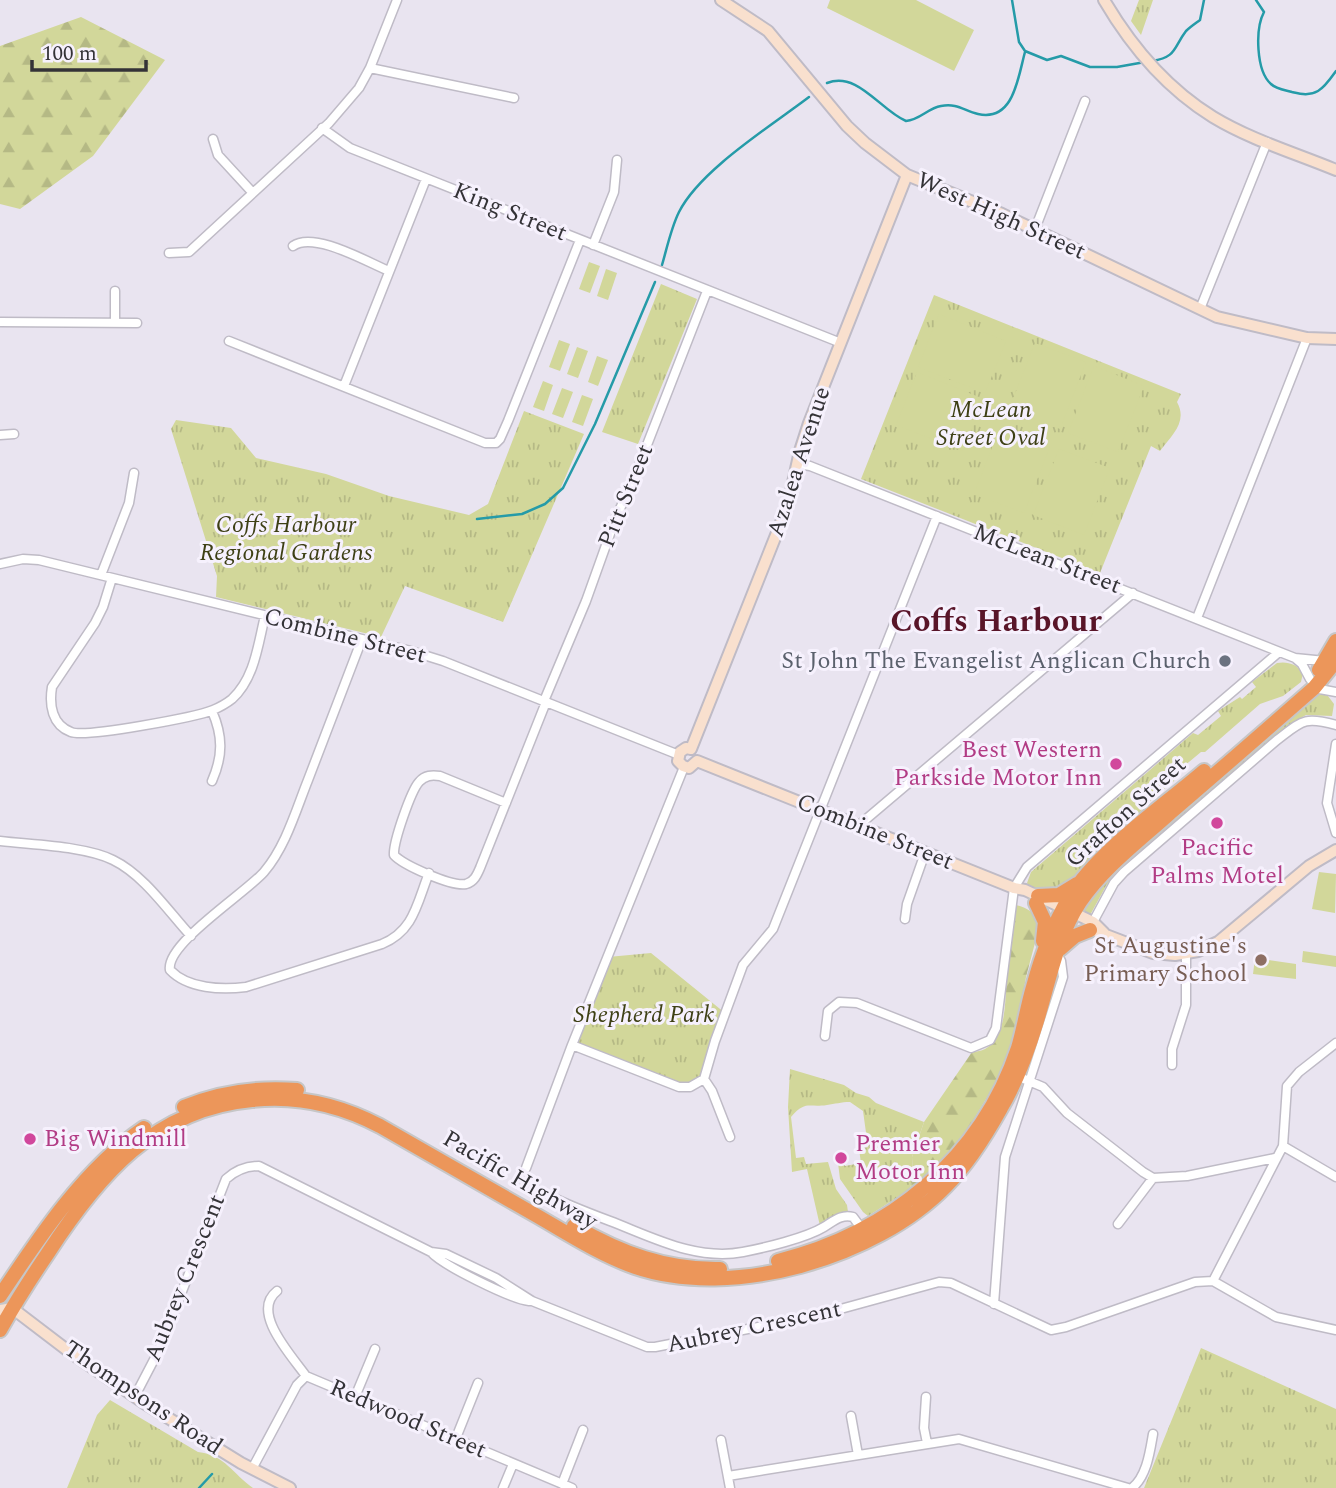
<svg xmlns="http://www.w3.org/2000/svg" width="1336" height="1488" font-family="Spectral,serif">
  <style>
    .grass { fill: url(#grass-tufts) }
    .forest { fill: url(#forest-firs) }
    .pitch { fill: #d2d79a }
    .lines { fill: none; stroke-linecap: round; stroke-linejoin: round }
    .stream { stroke: #259ba8; stroke-width: 2.5 }
    .street-casing { stroke: #bfbbc6; stroke-width: 11 }
    .secondary-casing { stroke: #bfbbc6; stroke-width: 14 }
    .highway-casing { stroke: #c6c6c7; stroke-width: 18 }
    .street { stroke: #fff; stroke-width: 8 }
    .secondary { stroke: #f9e0ce; stroke-width: 10 }
    .highway { stroke: #ec965a; stroke-width: 14 }
    .worship-dot { fill: #6b7280; stroke: #f6f1fd; stroke-width: 2.5 }
    .hotel-dot { fill: #d1479c; stroke: #f6f1fd; stroke-width: 2.5 }
    .education-dot { fill: #8d6e63; stroke: #f6f1fd; stroke-width: 2.5 }
    .labels { text-anchor: middle; dominant-baseline: central; stroke-width: 6; stroke-linejoin: round; paint-order: stroke }
    .street-label { font-size: 24px; fill: #343337; stroke: #f6f1fd }
    .park-label { font-size: 24px; font-style: italic; fill: #3e4015; stroke: #f6f1fd }
    .worship-label { font-size: 24px; fill: #5b616d; stroke: #f6f1fd; text-anchor: end }
    .hotel-label { font-size: 24px; fill: #b23c85; stroke: #f6f1fd; text-anchor: start }
    .education-label { font-size: 24px; fill: #785e54; stroke: #f6f1fd; text-anchor: end }
    .district-label { font-size: 32px; font-weight: bold; fill: #591529; stroke: #f6f1fd }
  </style>
  <defs>
    <pattern id="grass-tufts" width="24" height="20" patternUnits="userSpaceOnUse" patternTransform="scale(1.75)"><rect width="24" height="20" fill="#d2d79a"/><path d="M3 7l-1-3M5 7V3M7 7l1-3M15 17l-1-3M17 17v-4M19 17l1-3" fill="none" stroke="#b5b985"/></pattern>
    <pattern id="forest-firs" width="22" height="20" patternUnits="userSpaceOnUse" patternTransform="scale(1.75)"><rect width="22" height="20" fill="#d2d79a"/><path d="M5 1l3.5 6h-7zM16 11l3.5 6h-7z" fill="#b5b985"/></pattern>
  </defs>
  <rect width="100%" height="100%" fill="#e9e4f0"/>
  <path class="grass" d="M1139,0H1153L1141,35L1131,21Z
    M661,284L697,299L638,444L602,432Z
    M934,295L1181,394L1177,402C1188,422 1172,435 1160,451L1151,446L1100,573L861,479Z
    M524,411L584,434L503,622L405,586L381,637L216,597L217,576L171,429L176,420L231,428L256,458L326,474L389,496L469,515L488,504Z
    M1277,663C1287,661 1297,664 1303,673L1301,682L1283,696L1260,704L1205,752H1201L1177,772L1174,781L1154,797L1072,884L1046,894L1030,889L1027,883L1031,872L1193,733L1198,735L1221,716L1218,711L1240,697L1242,699L1256,687L1252,682Z
    M1322,694L1328,696L1334,704L1332,716L1306,715L1290,724L1116,872L1106,886L1089,917L1085,914L1084,907L1116,866L1315,696Z
    M651,953L725,1013L704,1079L690,1087L572,1045L608,957Z
    M790,1069L844,1085L856,1093L869,1097L876,1103L924,1122L912,1157L913,1180L909,1190L868,1216L863,1212L840,1179L838,1163L844,1162L845,1166L861,1163L859,1149L868,1147L863,1111L850,1102C841,1102 835,1104 827,1105C808,1108 806,1100 791,1117L796,1158L804,1157L806,1164L828,1162L836,1189L847,1205L848,1212L835,1216L820,1226L807,1169L792,1172L788,1107Z
    M1201,1348L1336,1409V1488H1144Z
    M110,1400L198,1452C225,1455 233,1474 253,1488H67L97,1415Z"/>
  <path class="forest" d="M81,17L165,60L93,156L20,209L0,204V46Z
    M1016,905C1029,908 1034,913 1040,924L1026,977L1015,1043L998,1079L953,1154L909,1190L913,1180L912,1157L924,1122L972,1052C1013,1051 1004,987 1007,959C1009,941 1013,923 1016,905Z"/>
  <path class="pitch" d="M830,0H916L974,30L954,71L827,8Z
    M589,262L600,266L590,293L579,289Z
    M606,269L617,273L608,300L597,296Z
    M939,314L1006,341L985,393L918,367Z
    M559,340L570,344L560,371L549,367Z
    M1035,343L1086,362L1060,429L1009,409Z
    M577,347L588,351L578,378L567,374Z
    M597,356L608,360L598,386L588,382Z
    M1094,366L1144,386L1118,452L1068,433Z
    M917,372L984,399L963,451L896,425Z
    M543,381L553,385L544,411L533,407Z
    M562,388L573,392L563,418L552,414Z
    M582,395L593,399L583,426L572,422Z
    M1000,427L1050,447L1024,513L974,494Z
    M1059,449L1110,468L1084,535L1033,515Z
    M1319,872L1336,874L1335,913L1312,909Z
    M1303,951L1336,956V967L1302,962Z
    M1255,958L1296,964V979L1253,974Z"/>
  <g class="lines">
    <path class="stream" d="M1012,0L1019,42L1025,51L1047,60L1061,56L1090,67H1117L1145,62
      M1256,0L1264,12C1255,29 1256,71 1271,84C1276,89 1285,90 1292,92C1301,94 1309,96 1318,91C1325,87 1331,78 1336,71
      M1152,61C1177,57 1173,48 1186,31C1190,27 1196,23 1200,20L1204,0
      M827,83C858,71 880,110 906,121C920,120 928,108 941,106C958,103 964,111 978,114C1014,122 1018,77 1025,52
      M662,265C667,248 671,228 679,212C700,170 771,126 809,97
      M477,519L522,514L545,504L563,488L595,424L655,282
      M199,1488L212,1474"/>
    <g class="street-casing">
      <path id="street" d="M370,68L514,98
        M322,128L350,148L841,343
        M213,139L218,155L252,192
        M1035,229L1085,101
        M593,245L614,192L617,160
        M293,246C314,231 367,262 389,271
        M169,253L189,252L329,123L359,88L370,68L397,0
        M1200,309L1267,142
        M0,322L137,323
        M115,322V291
        M229,341L485,443H496L500,439L508,421L580,240
        M344,386L426,179
        M0,435L14,434
        M798,464L810,466L1295,658L1325,661
        M0,564L23,559L39,560L411,651L443,661L679,755
        M101,575L129,503L134,473
        M112,578L103,607L95,623L52,687C49,705 52,725 71,732C85,738 196,717 213,710C220,707 227,703 232,699C255,678 258,644 265,616
        M1197,618L1307,338
        M362,639C344,686 326,733 308,780C296,810 286,846 264,872C247,892 165,944 170,970C188,989 222,990 246,987L382,944C414,931 417,903 429,873
        M1295,658L1302,664L1310,679
        M1314,688L1336,692
        M544,701L586,601L615,520L638,468L707,291
        M212,711C223,736 223,756 212,781
        M1336,744L1327,803L1336,833
        M506,803L440,776C432,775 425,775 419,782C411,791 393,842 394,855C403,865 452,887 466,884C474,882 477,875 480,868L546,702
        M858,826L1133,593
        M0,841C32,845 85,846 113,860C144,875 168,911 191,936
        M905,919L907,904L925,853
        M1093,922L1114,883L1124,872L1277,740C1302,721 1304,716 1336,725
        M825,1036L828,1011L839,1002L857,1003L971,1048L990,1040L996,1028L1014,888L1027,867L1279,652
        M572,1045L679,1087H690L704,1079L715,1041L743,965L773,929L937,516
        M1172,1065V1049L1186,1005V954
        M704,1079L712,1091L730,1137
        M1024,1079L1043,1087L1067,1113L1143,1172L1153,1178L1187,1176L1275,1158
        M1283,1146L1336,1177
        M526,1168L572,1045L684,767
        M541,1192C563,1203 586,1212 610,1221C652,1237 696,1261 743,1252C764,1248 806,1238 824,1227C834,1221 841,1214 853,1217L862,1229
        M1118,1224L1153,1178
        M431,1252L446,1254L496,1278L532,1301L647,1347H655L815,1316L939,1282L951,1283L1051,1330L1066,1327L1195,1282L1213,1281L1276,1317L1336,1330
        M1213,1281L1283,1146L1287,1086L1299,1072L1336,1043
        M277,1291C250,1312 292,1356 306,1376
        M994,1304L1005,1157L1063,977L1061,961L1057,954
        M306,1376L572,1488
        M135,1396L159,1350L226,1179C236,1170 246,1166 259,1166L431,1252C442,1265 511,1299 529,1301
        M355,1397L375,1349
        M926,1397L924,1428L927,1443
        M851,1416L858,1455
        M456,1438L478,1383
        M721,1440L730,1488
        M252,1469L297,1385L306,1376
        M728,1476L959,1439L1128,1488
        M562,1484L583,1430
        M503,1488L513,1464
        M1132,1488C1147,1476 1150,1451 1153,1434"/>
    </g>
    <g class="secondary-casing">
      <path id="secondary" d="M721,0L768,31L847,126L865,143L907,175L1002,214L1217,317L1307,338L1336,339
        M1104,0C1131,46 1166,88 1213,117C1251,140 1295,153 1336,170
        M691,749L788,505L800,451L809,423L907,175
        M691,749L686,748L680,752L678,761L683,766L689,768L697,761
        M697,761L1014,888L1025,890L1093,922L1104,933
        M1098,932L1153,953L1175,955L1198,951L1218,942L1309,866L1336,850
        M0,1310L12,1308L71,1353L144,1403L241,1463L290,1488"/>
    </g>
    <g class="highway-casing">
      <path id="highway" d="M1319,670L1336,641
        M1038,896L1059,895L1077,884
        M1036,903L1045,922L1043,941
        M1060,949L1075,936L1090,930
        M184,1107C220,1092 258,1087 297,1090
        M574,1226C621,1253 666,1270 720,1269
        M778,1261C890,1233 981,1159 1018,1048C1024,1028 1027,1007 1033,987C1041,957 1053,925 1069,898C1099,850 1161,808 1204,771
        M0,1296C39,1237 85,1168 144,1128
        M0,1330C15,1303 31,1278 48,1253C98,1176 154,1109 252,1100C297,1095 340,1105 380,1126C433,1156 486,1187 539,1217C570,1235 601,1255 635,1267C732,1300 876,1258 946,1186C968,1164 986,1135 1001,1108C1017,1081 1028,1051 1037,1021C1049,981 1057,937 1080,902C1104,867 1139,841 1170,813C1218,772 1266,730 1314,688L1336,661"/>
    </g>
    <use href="#street" class="street"/>
    <use href="#secondary" class="secondary"/>
    <use href="#highway" class="highway"/>
  </g>
  <circle class="worship-dot" cx="1225" cy="661" r="7"/>
  <g class="hotel-dot">
    <circle cx="1116" cy="764" r="7"/>
    <circle cx="1217" cy="823" r="7"/>
    <circle cx="30" cy="1139" r="7"/>
    <circle cx="841" cy="1158" r="7"/>
  </g>
  <circle class="education-dot" cx="1261" cy="960" r="7"/>
  <g class="labels">
    <g class="street-label">
      <text transform="translate(510 212) rotate(22)">King Street</text>
      <text transform="translate(1001 216) rotate(24)">West High Street</text>
      <text transform="translate(799 462) rotate(-72)">Azalea Avenue</text>
      <text transform="translate(626 496) rotate(-68)">Pitt Street</text>
      <text transform="translate(1047 559) rotate(21)">McLean Street</text>
      <text transform="translate(345 636) rotate(14)">Combine Street</text>
      <text transform="translate(1126 812) rotate(-42)">Grafton Street</text>
      <text transform="translate(875 832) rotate(22)">Combine Street</text>
      <text transform="translate(520 1180) rotate(30)">Pacific Highway</text>
      <text transform="translate(185 1278) rotate(-68)">Aubrey Crescent</text>
      <text transform="translate(754 1327) rotate(-12)">Aubrey Crescent</text>
      <text transform="translate(143 1398) rotate(34)">Thompsons Road</text>
      <text transform="translate(408 1419) rotate(23)">Redwood Street</text>
    </g>
    <g class="park-label">
      <text x="991" y="410">McLean<tspan x="991" dy="28">Street Oval</tspan></text>
      <text x="286" y="525">Coffs Harbour<tspan x="286" dy="28">Regional Gardens</tspan></text>
      <text x="644" y="1015">Shepherd Park</text>
    </g>
    <g class="worship-label">
      <text x="1211" y="661">St John The Evangelist Anglican Church</text>
    </g>
    <g class="hotel-label">
      <text x="1102" y="750" text-anchor="end">Best Western<tspan x="1102" dy="28">Parkside Motor Inn</tspan></text>
      <text x="1217" y="848" text-anchor="middle">Pacific<tspan x="1217" dy="28">Palms Motel</tspan></text>
      <text x="44" y="1139">Big Windmill</text>
      <text x="855" y="1144">Premier<tspan x="855" dy="28">Motor Inn</tspan></text>
    </g>
    <g class="education-label">
      <text x="1247" y="946">St Augustine's<tspan x="1247" dy="28">Primary School</tspan></text>
    </g>
    <g class="district-label">
      <text x="996" y="621">Coffs Harbour</text>
    </g>
  </g>
  <path d="M32 60v10h114v-10" fill="none" stroke="#343337" stroke-width="3.5"/>
  <text x="42" y="60" font-size="21" fill="#343337" stroke="#f6f1fd" stroke-width="5" paint-order="stroke">100 m</text>
</svg>
